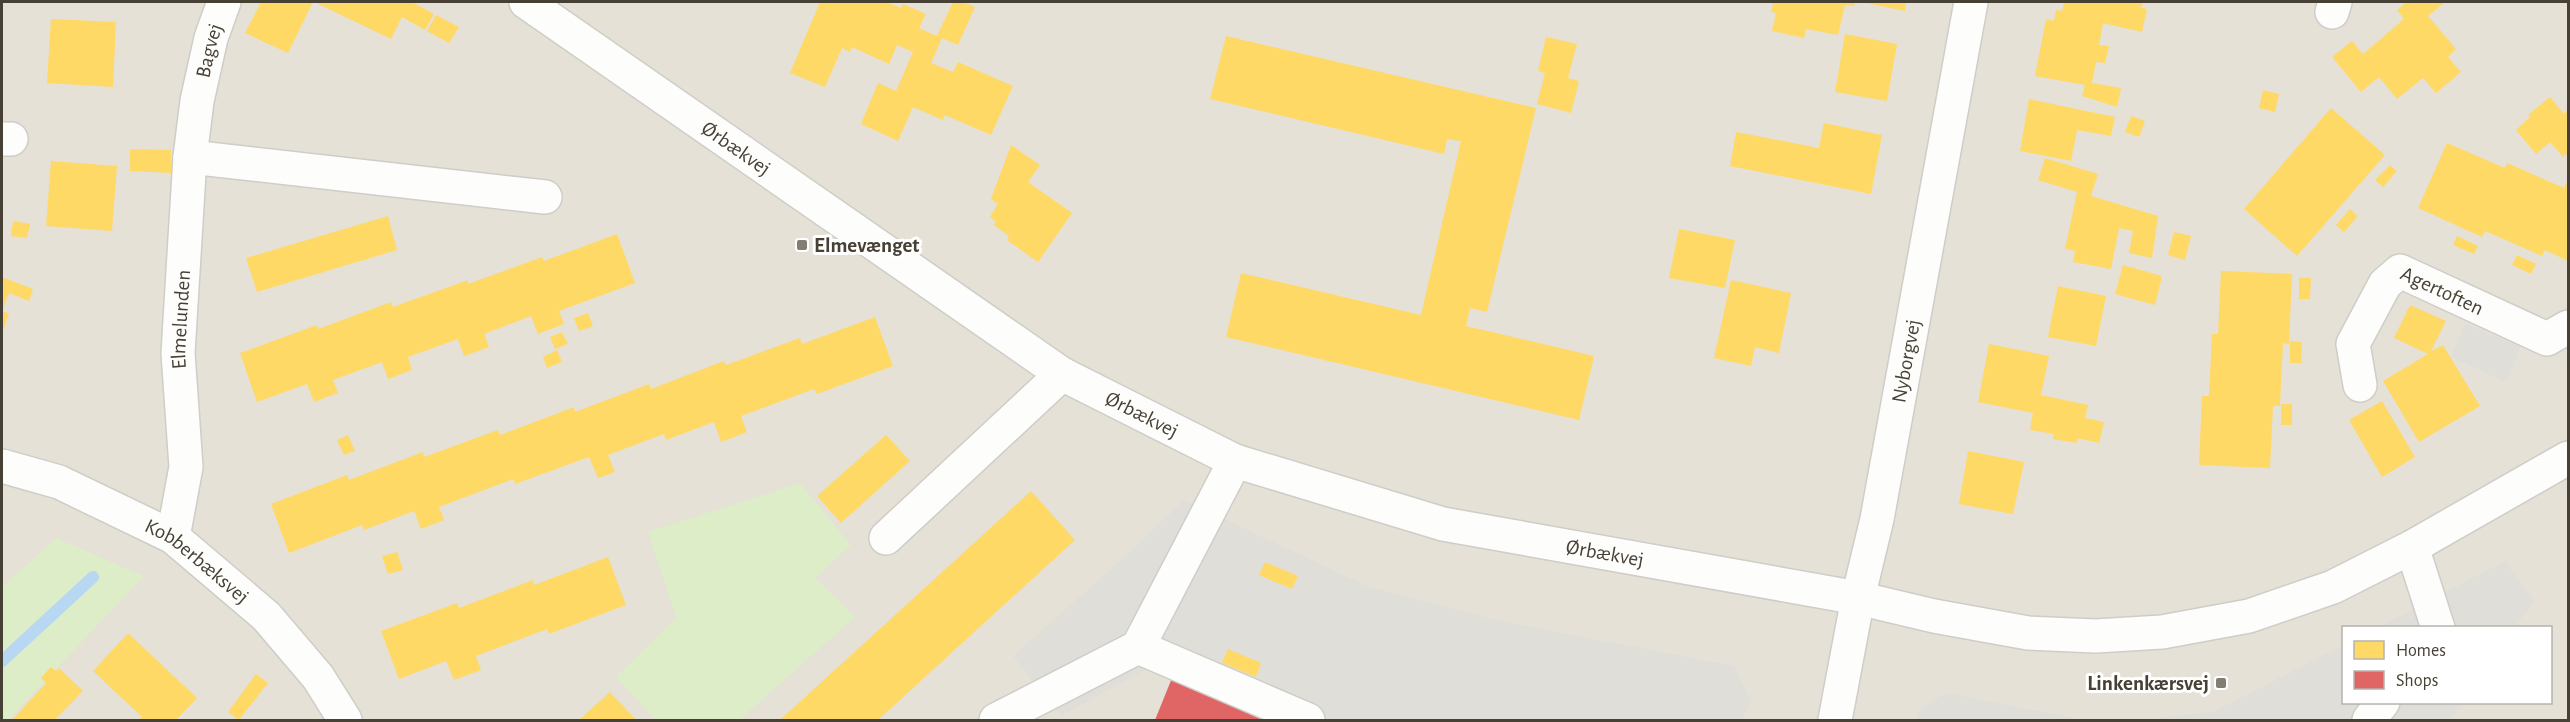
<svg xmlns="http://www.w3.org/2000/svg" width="2570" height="722" font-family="'Alegreya Sans',sans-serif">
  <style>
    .residential { fill: #e5e1d6; fill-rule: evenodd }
    .green { fill: #dcedc7 }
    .parking { fill: #e0ded9 }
    .homes { fill: #ffd966 }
    .shops { fill: #e06666 }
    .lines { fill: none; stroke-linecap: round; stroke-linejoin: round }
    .stream { stroke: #b7d7f2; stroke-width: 12 }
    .minor-casing { stroke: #cecdc7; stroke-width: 36 }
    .minor { stroke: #fdfdfc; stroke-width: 33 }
    .poi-dot { fill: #827e74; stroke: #fff; stroke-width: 2 }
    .labels { text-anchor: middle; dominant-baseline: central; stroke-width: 6; stroke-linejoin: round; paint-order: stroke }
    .street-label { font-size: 21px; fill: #474135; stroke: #fff }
    .poi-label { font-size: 21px; font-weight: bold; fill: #474135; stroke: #fff; text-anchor: start }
  </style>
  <rect width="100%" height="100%" fill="#f0efea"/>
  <path class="residential" d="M2,2H2568V720H2ZM2344,628H2550V702H2344Z"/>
  <path class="green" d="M800,483L851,545L815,578L855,617L739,720H656L616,677L676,618L648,532Z
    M56,538L144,576L8,720H2V587Z"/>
  <path class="parking" d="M2465,323L2521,347L2506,382L2451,357Z
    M1184,500L1367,586L1496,620L1734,666L1751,701L1742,720H1274L1149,668L1061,716L1013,656L1132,550Z
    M2505,561L2534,600L2515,627L2377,628Z
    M2343,645L2344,702L2463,703L2450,720H2143L2215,711Z
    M1945,693L2085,720H1916L1919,710Z"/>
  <path class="homes" d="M261,2H313L288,53L245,33Z
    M314,2H412L434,14L425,30L402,17L391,39Z
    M820,2H886L901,8L903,4L926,14L919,28L937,36L953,2H962L975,7L958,45L942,38L931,63L953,72L958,62L1013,86L991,135L945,115L943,120L913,107L898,141L861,124L878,83L896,91L913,52L897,45L889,64L852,47L850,52L842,48L825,87L790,73Z
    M1766,2H1855L1854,6L1845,5L1838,35L1806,29L1804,38L1772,31L1776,13L1771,12L1773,4Z
    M1861,2H1906L1905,11Z
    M2064,2H2143L2142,7L2133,5L2147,9L2142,32L2103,23L2099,45L2109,46L2105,63L2096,62L2092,83L2121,88L2117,107L2082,96L2085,85L2035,76L2046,19L2054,21L2056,10L2062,11Z
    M2407,2H2445L2428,16L2456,49L2448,57L2461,72L2436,93L2423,78L2397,99L2379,77L2361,92L2332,57L2352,41L2363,54L2404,19L2397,10Z
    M436,15L459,27L449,43L427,31Z
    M51,19L116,22L113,87L47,83Z
    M1845,34L1897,44L1887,101L1835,92Z
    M1226,36L1536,108L1487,312L1470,308L1466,326L1594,356L1579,420L1226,337L1241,273L1421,315L1461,141L1447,139L1444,154L1210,99Z
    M1546,37L1577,44L1568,78L1579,81L1571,113L1537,104L1545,73L1538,71Z
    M2263,90L2279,94L2275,112L2259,108Z
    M2550,97L2564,114L2568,110V152L2563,157L2550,142L2536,154L2516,130L2530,117L2528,115Z
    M2029,99L2115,117L2111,136L2077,130L2071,161L2020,151Z
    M2331,108L2385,155L2297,256L2244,209Z
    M2131,116L2145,121L2139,137L2125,132Z
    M1824,123L1882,135L1871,194L1730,166L1736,132L1819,148Z
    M2447,143L2505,168L2507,163L2564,188L2566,183L2568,184V261L2545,250L2542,256L2485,231L2482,237L2418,208Z
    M1011,145L1040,165L1028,182L1072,213L1038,262L1007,240L1009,236L994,225L996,222L990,217L998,204L991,199Z
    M130,149L171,150V173L130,171Z
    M2045,158L2098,174L2091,196L2158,216L2152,258L2129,253L2133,231L2119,228L2111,269L2073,262L2075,251L2065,249L2077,192L2038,180Z
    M51,161L117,166L112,231L46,226Z
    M2390,165L2397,171L2383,187L2375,180Z
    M2350,209L2358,216L2344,232L2336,225Z
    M388,216L397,250L257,292L246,258Z
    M13,221L30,224L27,238L11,236Z
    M1679,229L1735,240L1725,288L1669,278Z
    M2174,232L2191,236L2185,260L2168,255Z
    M617,234L635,283L559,311L564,324L538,334L531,316L484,334L489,347L464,356L458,339L408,357L412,370L388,379L382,362L333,380L338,393L314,402L307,384L257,402L240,353L317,325L318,329L391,302L393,307L468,280V284L542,257L544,261Z
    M2457,236L2478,246L2474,254L2453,245Z
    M2517,255L2536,264L2531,274L2512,265Z
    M2123,265L2162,276L2155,305L2115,294Z
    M2221,271L2292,274L2289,344L2283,343L2280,406H2273L2270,468L2199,465L2202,396H2209L2212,334H2218Z
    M2,277L33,289L29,301L9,293L2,311L9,314L2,333Z
    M2299,278H2311L2310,299H2299Z
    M1731,280L1791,293L1779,353L1755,347L1751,366L1714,358Z
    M2058,286L2106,296L2096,346L2048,337Z
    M2410,305L2446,321L2431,351L2443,345L2480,406L2419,442L2383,381L2428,354L2394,338Z
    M588,313L593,326L579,331L574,318Z
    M875,317L893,366L817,394L814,389L741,416L747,432L721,442L714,422L666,440L664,434L608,455L615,472L598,478L589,457L515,484L513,479L439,507L444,520L421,529L414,511L364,530L362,525L289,553L271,504L347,475L349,480L423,452L424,457L498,430L500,435L574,407L575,412L649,384L651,389L724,361L726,365L800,338L802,344Z
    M562,332L568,344L555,349L550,337Z
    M2290,341L2302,342L2301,363H2290Z
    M1989,344L2049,356L2041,395L2088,405L2085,418L2104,422L2099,443L2077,438V443L2053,439L2054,434L2030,430L2033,413L1978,402Z
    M557,350L562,362L547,368L543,357Z
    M2382,401L2415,457L2382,477L2349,420Z
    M2281,404H2292V425H2281Z
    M348,435L355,451L344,455L337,440Z
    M886,435L910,461L841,523L817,496Z
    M1968,451L2024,462L2013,514L1959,504Z
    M1031,491L1075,540L878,720H780Z
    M397,552L403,570L388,574L382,556Z
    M608,557L626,605L549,634L547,629L476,656L481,670L454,680L446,661L399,679L381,631L457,603L459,608L533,580L534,585Z
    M1265,562L1298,576L1292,589L1259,575Z
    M128,633L197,698L176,720H138L142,717L93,671Z
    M1228,649L1261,663L1256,677L1222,663Z
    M51,667L56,671L59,668L83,691L55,720H12L46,683L41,678Z
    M256,674L268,683L239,720L228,712Z
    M610,692L635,719L579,720Z"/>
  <path class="shops" d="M1172,678L1276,720H1155Z"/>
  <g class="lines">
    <path class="stream" d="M2,661L93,577"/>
    <g class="minor-casing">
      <g id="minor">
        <path id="s1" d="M526,2L1062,374L1235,461L1443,524L1858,598L1934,616L2028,633L2096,636L2162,632L2249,616L2333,587L2412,547L2568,458"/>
        <path d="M2332,12L2335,2"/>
        <path d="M2,139H11"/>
        <path d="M190,157L545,197"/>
        <path id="s2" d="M2360,385L2353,344L2385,284L2400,271L2547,339L2568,327"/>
        <path id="s3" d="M2,466L59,482L173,537L266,616L318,677L345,720"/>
        <path id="s4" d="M173,537L186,467L178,353L190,157L197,101L211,38L224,2"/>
        <path d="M886,538L1062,374"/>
        <path d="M2412,547L2438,628"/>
        <path d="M1138,647L1308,720"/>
        <path d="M996,720L1138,647L1235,461"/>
        <path id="s5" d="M1835,720L1858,598L1877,519L1971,2"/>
        <path d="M2369,720L2383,702"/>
      </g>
    </g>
    <use href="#minor" class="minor"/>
  </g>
  <g class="poi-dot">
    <rect x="796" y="239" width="12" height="12" rx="3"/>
    <rect x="2215" y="677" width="12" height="12" rx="3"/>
  </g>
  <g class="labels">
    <g class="street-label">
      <text stroke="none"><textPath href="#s4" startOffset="490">Bagvej</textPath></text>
      <text stroke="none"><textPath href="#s1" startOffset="256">Ørbækvej</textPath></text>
      <text stroke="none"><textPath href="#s2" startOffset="176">Agertoften</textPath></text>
      <text stroke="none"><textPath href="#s4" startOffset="219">Elmelunden</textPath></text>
      <text stroke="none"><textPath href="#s5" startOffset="366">Nyborgvej</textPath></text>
      <text stroke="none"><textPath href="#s1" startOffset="742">Ørbækvej</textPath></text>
      <text stroke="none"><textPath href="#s1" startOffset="1228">Ørbækvej</textPath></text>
      <text stroke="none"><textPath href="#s3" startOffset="219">Kobberbæksvej</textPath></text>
    </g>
    <g class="poi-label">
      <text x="814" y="245">Elmevænget</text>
      <text x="2209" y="683" text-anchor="end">Linkenkærsvej</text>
    </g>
  </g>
  <rect width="2570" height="722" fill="none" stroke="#474135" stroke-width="6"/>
  <rect x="2342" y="626" width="210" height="78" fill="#ffffff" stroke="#b5b3ae" stroke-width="1.5"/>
  <rect x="2354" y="641" width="30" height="18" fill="#ffd966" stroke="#b5b3ae" stroke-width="1.5"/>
  <text x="2396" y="656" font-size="18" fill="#474135">Homes</text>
  <rect x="2354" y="671" width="30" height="18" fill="#e06666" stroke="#b5b3ae" stroke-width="1.5"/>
  <text x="2396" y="686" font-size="18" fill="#474135">Shops</text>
</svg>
